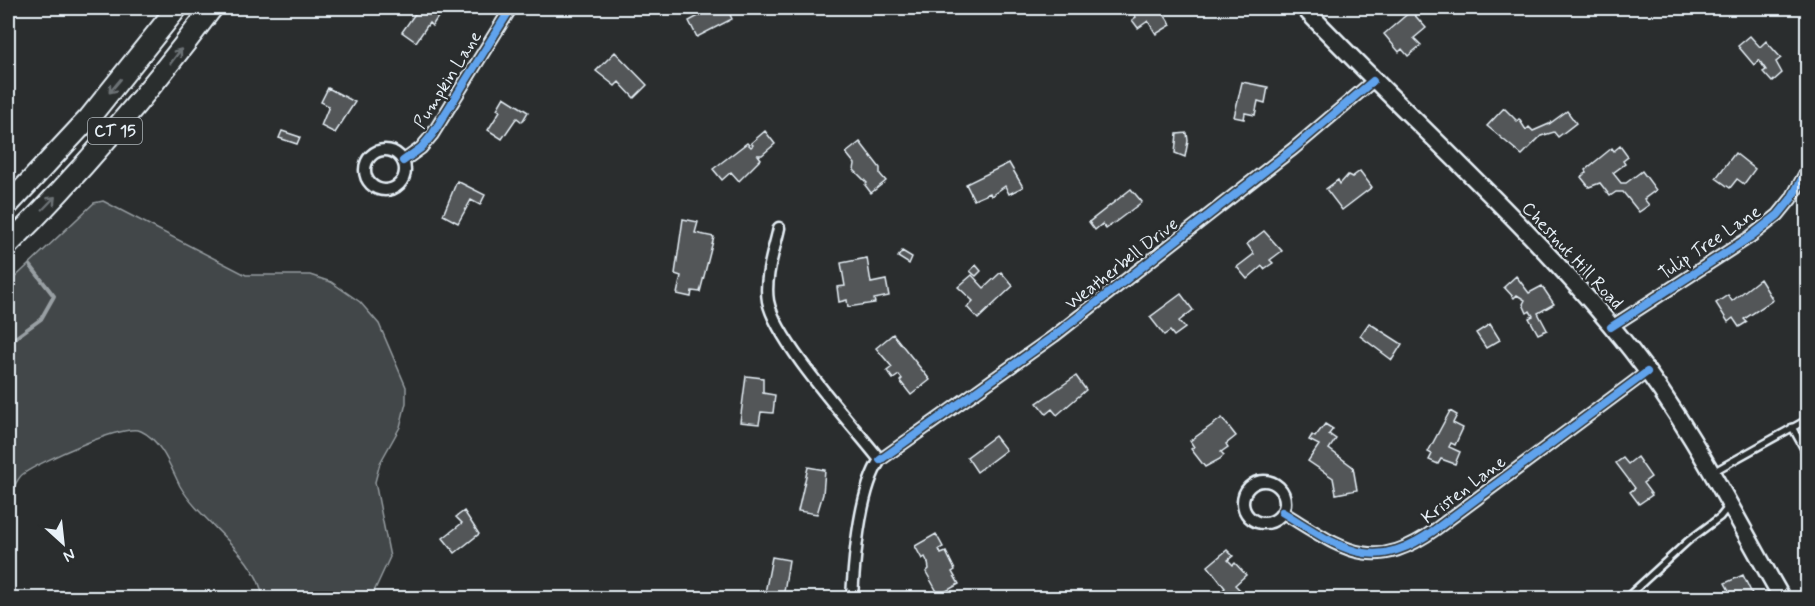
<svg xmlns="http://www.w3.org/2000/svg" width="1815" height="606" font-family="Mynerve,sans-serif">
  <style>
    .green { fill: #424648; stroke: #959ca0; stroke-width: 1.5 }
    .lines { fill: none; stroke-linecap: round; stroke-linejoin: round }
    .stream { stroke: #989fa3; stroke-width: 4 }
    .building { fill: #535759; stroke: #e8f1f8; stroke-width: 1.5 }
    .lane-casing { stroke: #e8f1f8; stroke-width: 10 }
    .street-casing { stroke: #e8f1f8; stroke-width: 15 }
    .secondary-casing { stroke: #e8f1f8; stroke-width: 20 }
    .highway-casing { stroke: #e8f1f8; stroke-width: 24 }
    .lane { stroke: #2a2d2e; stroke-width: 5 }
    .street { stroke: #2a2d2e; stroke-width: 10 }
    .secondary { stroke: #2a2d2e; stroke-width: 15 }
    .highway { stroke: #2a2d2e; stroke-width: 20 }
    .cycleway-casing { stroke: #2a2d2e; stroke-width: 11 }
    .cycleway { stroke: #60a3ed; stroke-width: 8 }
    .oneway { stroke: #6c7275 }
    .labels { text-anchor: middle; dominant-baseline: central; stroke-width: 5; stroke-linejoin: round; paint-order: stroke }
    .shield { fill: #2a2d2e; stroke: #afb6bb; stroke-width: 1.5 }
    .shield-label { font-size: 16px; font-weight: bold; fill: #e8f1f8 }
    .street-label { font-size: 18px; fill: #e8f1f8; stroke: #2a2d2e }
  </style>
  <rect width="100%" height="100%" fill="#2a2d2e"/>
  <filter id="ink" filterUnits="userSpaceOnUse"><feTurbulence type="fractalNoise" baseFrequency=".0167" numOctaves="2"/><feDisplacementMap in="SourceGraphic" scale="12" xChannelSelector="R" yChannelSelector="G"/><feConvolveMatrix kernelMatrix="1 2 1 2 8 2 1 2 1" color-interpolation-filters="sRGB"/></filter>
  <g filter="url(#ink)">
    <path class="green" d="M103,201L246,275H310L331,282L360,302L379,324L406,387V403L400,427L380,463L375,482L390,557L371,598H263C258,556 201,523 180,486C171,468 161,440 141,431C124,423 39,462 23,474C16,479 11,494 8,502V284L94,203Z"/>
    <g class="lines">
      <path class="stream" d="M8,343L41,319L54,296L30,265"/>
    </g>
    <path class="building" d="M419,8H436L434,10L440,14L432,26L429,23L416,42L402,32Z
      M706,8H727L732,19L697,37L689,21L708,11Z
      M1130,8H1160L1171,25L1156,34L1148,21L1138,28L1132,20L1136,17Z
      M1411,11L1426,28L1414,38L1421,45L1408,56L1402,49L1399,52L1384,34Z
      M1750,36L1760,47L1766,41L1781,58L1776,62L1782,73L1772,82L1763,72L1766,70L1759,60L1754,65L1738,46Z
      M615,52L647,85L634,98L619,82L615,86L596,71Z
      M1242,82L1268,87L1265,103L1258,101L1255,115L1245,113L1244,119L1234,117Z
      M328,88L355,102L335,133L321,126L329,106L321,102Z
      M504,97L528,112L522,122L517,118L515,120L502,139L488,130L500,111L497,109Z
      M1504,108L1517,121L1519,119L1526,130L1529,127L1533,131L1549,124L1567,111L1576,123L1558,137L1554,132L1541,136L1522,155L1487,126Z
      M282,131L300,137L297,144L279,138Z
      M765,131L775,144L762,155H758L761,159L739,181L731,172L722,180L713,169L747,143L751,147L753,145L751,143Z
      M1187,133L1188,141L1185,157L1175,153L1177,134Z
      M860,142L880,168V174L886,181L871,193L865,185L867,183L854,170L855,164L846,153Z
      M1620,146L1628,157L1623,161L1625,164L1613,173L1621,183H1626L1642,171L1656,190L1644,199L1649,205L1639,212L1623,192H1616L1610,196L1600,183L1589,187L1581,177L1586,172L1585,170L1612,148L1614,151Z
      M1735,153L1755,169L1744,184L1737,179L1730,188L1716,178Z
      M1009,163L1023,187L1009,194L1005,186L991,196L990,193L974,200L966,184Z
      M1360,171L1372,187L1342,210L1326,189L1338,180L1340,184L1348,175L1352,177Z
      M457,181L485,195L480,205L471,200L458,223L443,215Z
      M1131,189L1142,202L1106,229L1102,224L1095,230L1089,222Z
      M683,219L698,222L695,233L714,237L700,292L692,291L691,297L677,294L681,276L675,274Z
      M1264,231L1282,251L1270,260L1273,263L1264,269L1262,266L1247,279L1237,267L1254,254L1247,244Z
      M902,251L912,257L909,264L898,257Z
      M867,258L871,283L886,280L889,296L874,299L875,303L848,307L847,300L839,302L837,287L845,286L841,263Z
      M976,265L981,271L976,276L970,271Z
      M1001,272L1013,286L978,319L967,307L973,301L958,287L972,275L984,288Z
      M1516,276L1529,293L1542,286L1554,304L1538,313L1547,330L1538,334L1529,318L1533,316L1530,311L1527,313L1523,304L1525,300L1517,295L1514,298L1504,287Z
      M1760,279L1773,300L1744,319L1747,322L1739,327L1733,318L1728,322L1716,303L1728,295L1732,301Z
      M1181,294L1193,310L1179,321L1185,328L1174,336L1170,331L1164,335L1150,317Z
      M1369,323L1402,344L1392,360L1360,336Z
      M1490,324L1500,340L1486,348L1476,333Z
      M893,334L930,380L911,395L900,381L902,379L899,375L893,379L887,371L892,367L876,348Z
      M746,376L763,378V393L775,395L773,413L761,412L759,424L740,422Z
      M1076,376L1086,390L1057,415L1052,409L1046,414L1037,403Z
      M1450,411L1457,415L1453,423L1463,428L1455,445L1451,443L1449,447L1460,452L1455,464L1441,459L1438,464L1429,460L1432,454L1428,452Z
      M1222,418L1236,436L1226,444L1228,447L1221,452L1224,455L1220,459L1205,467L1191,449L1194,447L1190,441Z
      M1325,424L1333,429L1329,434L1336,439L1329,449L1353,467L1357,490L1336,494L1333,478L1308,461L1319,445L1309,440L1312,435L1315,437Z
      M995,436L1006,450L977,472L967,457Z
      M1637,457L1651,477L1643,483L1652,495L1639,504L1630,492L1635,488L1616,463L1623,458L1628,464Z
      M808,467L825,470L823,494L817,514L798,511Z
      M464,511L479,534L455,553L443,538L462,523L456,517Z
      M936,534L943,547L939,549L941,554L946,552L955,570L952,572L959,584L939,595L926,572L929,569L928,563L925,557L922,559L915,546Z
      M1227,550L1233,556L1228,560L1233,565L1235,563L1246,575L1235,585L1242,592L1235,598H1227L1221,592L1225,588L1208,566Z
      M772,557L789,560L783,598H764Z
      M1743,575L1754,598H1737L1735,594L1732,596L1725,583Z
      M1513,591L1522,597L1520,598H1508Z"/>
    <g class="lines">
      <g class="lane-casing">
        <path id="lane" d="M1792,427L1808,456
          M1713,472L1808,419
          M1626,598L1688,541L1720,517L1729,506"/>
      </g>
      <g class="street-casing">
        <path id="street" d="M365 170a20 20 0 1 1 40 0a20 20 0 1 1-40 0Z
          M403,161L421,148L432,135L511,8
          M779,228C774,251 764,278 768,301C776,342 852,424 880,460C859,491 854,561 852,598
          M1611,327L1750,237L1778,215L1791,199L1808,168
          M880,460L1054,336L1293,149L1373,81
          M1243 502a21 21 0 1 1 42 0a21 21 0 1 1-42 0Z
          M1282,512C1342,548 1371,576 1436,529L1647,372"/>
      </g>
      <g class="secondary-casing">
        <path id="secondary" d="M1304,8C1411,121 1535,229 1631,350C1691,426 1734,515 1782,598"/>
      </g>
      <g class="highway-casing">
        <path id="highway" d="M8,205L89,118L177,8
          M8,245C83,171 149,92 212,8"/>
      </g>
      <use href="#lane" class="lane"/>
      <use href="#street" class="street"/>
      <use href="#secondary" class="secondary"/>
      <use href="#highway" class="highway"/>
      <g class="cycleway-casing">
        <path id="cycleway" d="M403,161L421,148L432,135L511,8
          M1611,327L1750,237L1778,215L1791,199L1808,168
          M880,460L1054,336L1293,149L1373,81
          M1282,512C1342,548 1371,576 1436,529L1647,372"/>
      </g>
      <use href="#cycleway" class="cycleway"/>
    </g>
    <defs><path id="oneway-shaft" d="M-6 0H5M1.5-3L5.5 0L1.5 3" fill="none" stroke-width="1.6" stroke-linecap="round" stroke-linejoin="round" transform="scale(1.5)"/></defs>
    <g class="oneway">
      <use href="#oneway-shaft" transform="translate(176 56) rotate(-53)"/>
      <use href="#oneway-shaft" transform="translate(115 86) rotate(130)"/>
      <use href="#oneway-shaft" transform="translate(49 203) rotate(-46)"/>
    </g>
  </g>
  <g class="labels">
    <rect class="shield" x="88" y="118" width="54" height="26" rx="4.5"/>
    <g class="shield-label">
      <text x="115" y="131">CT 15</text>
    </g>
    <g class="street-label">
      <text transform="translate(448 80) rotate(-58)">Pumpkin Lane</text>
      <text transform="translate(1710 243) rotate(-34)">Tulip Tree Lane</text>
      <text transform="translate(1572 256) rotate(47)">Chestnut Hill Road</text>
      <text transform="translate(1122 264) rotate(-38)">Weatherbell Drive</text>
      <text transform="translate(1464 490) rotate(-37)">Kristen Lane</text>
    </g>
  </g>
  <rect width="1815" height="606" fill="none" stroke="#2a2d2e" stroke-width="30"/>
  <rect x="15" y="15" width="1785" height="576" fill="none" stroke="#e8f1f8" stroke-width="2" filter="url(#ink)"/>
  <g transform="translate(63 543) rotate(153)" stroke="#2a2d2e" stroke-width="4.5" paint-order="stroke">
  <path d="M0-4.5L10 22L0 15L-10 22Z" fill="#e8f1f8"/>
  <text y="-9" font-size="16" font-weight="bold" text-anchor="middle" fill="#e8f1f8">N</text>
  </g>
</svg>
